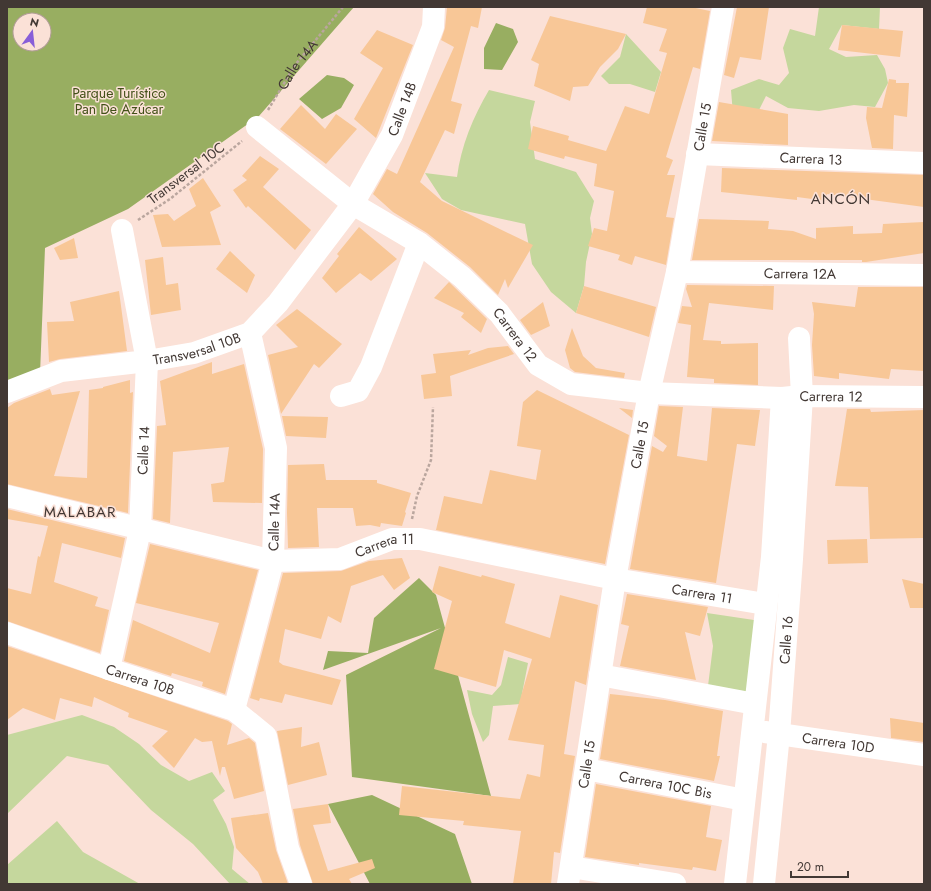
<svg xmlns="http://www.w3.org/2000/svg" width="931" height="891" font-family="Jost,sans-serif">
  <style>
    .green { fill: #c5d79d }
    .forest { fill: #98ae61; fill-rule: evenodd }
    .building { fill: #f8c797 }
    .lines { fill: none; stroke-linecap: round; stroke-linejoin: round }
    .path { stroke: #baa69e; stroke-width: 2.5; stroke-dasharray: 3 2; stroke-linecap: butt }
    .minor { stroke: #fff; stroke-width: 22 }
    .labels { text-anchor: middle; dominant-baseline: central; stroke-width: 3; stroke-linejoin: round; paint-order: stroke }
    .street-label { font-size: 14px; fill: #423834; stroke: #fbe1d7 }
    .park-label { font-size: 14px; fill: #425018; stroke: #fbe1d7 }
    .neighbourhood-label { font-size: 15px; letter-spacing: 1px; fill: #423834; stroke: #fbe1d7 }
  </style>
  <rect width="100%" height="100%" fill="#fbe1d7"/>
  <path class="green" d="M819,7H880L879,29L842,25L829,49L846,57L877,55L885,69L888,83L875,107L854,105L819,111L788,108L766,96L755,118L733,114L731,90L759,79L779,85L789,73L783,48L790,29L815,36Z
    M626,34L661,72L655,92L630,84H609L601,76L620,57Z
    M489,90L535,101L530,122L535,159L576,172L594,201L590,218L592,234L586,262L584,286L576,313L551,292L532,264L525,224L461,210L442,199L425,173L457,177C461,146 473,117 489,90Z
    M707,613L767,622L756,693L708,686L713,646Z
    M508,657L528,663L520,704L493,706L489,735L483,742L472,714L467,690L492,695L501,685Z
    M82,715L114,727L139,744L161,765L189,781L212,772L225,791L213,800L226,824L234,847L232,869L250,884H230L193,844L151,810L108,765L67,756L7,814V735Z
    M57,821L83,852L140,884H7V865Z"/>
  <path class="forest" d="M7,7H354L259,116L128,209L45,248L40,374L7,386ZM20,20H44V44H20Z
    M496,23L513,29L518,42L502,70L484,69V48Z
    M327,75L344,78L354,85L341,108L322,119L299,99Z
    M419,578L436,595L491,796L352,777L346,675L441,628L323,670L328,651L368,653L374,618Z
    M372,795L455,834L472,884H370L328,804Z"/>
  <path class="building" d="M447,7H482L478,28L471,26L451,101L462,104L454,134L445,130L420,182L442,201L533,245L508,288L505,279L498,295L470,267L427,233L393,212L373,194L387,169L397,174L454,47L441,40L445,28Z
    M647,7H691L710,11L700,69L693,67L666,157L673,160L667,175H675L666,217L674,218L666,265L635,256L632,265L618,260L620,255L588,246L594,228L607,231L614,191L594,186L597,164L565,156L564,159L528,149L533,126L569,136L568,140L606,151L625,106L649,114L667,53L659,51L667,29L643,23Z
    M737,7H769L761,60L740,57L734,78L724,75Z
    M550,16L626,34L618,49L600,67L588,86L573,87L570,101L534,86L539,64L531,60Z
    M842,25L903,31L900,57L838,50Z
    M377,30L413,45L376,138L354,119L383,68L360,53Z
    M889,79L896,80V83H909L907,117L894,115L893,149L872,148L866,118L867,107L882,108Z
    M719,102L788,114V145L712,141Z
    M301,105L325,129L336,114L357,129L326,164L280,129Z
    M260,156L279,169L263,187L311,230L295,250L248,206L246,208L233,190L247,180L242,176Z
    M722,168L924,175V207L827,194V201L797,197V200L721,192Z
    M203,178L221,206L210,212L221,245L162,247L153,215L168,214L174,221L196,206L189,189Z
    M699,219L769,221L768,229L793,231L816,239V228L853,226V234L882,233L883,224L924,222V253L866,262H862V260H692Z
    M359,227L397,259L371,281L360,273L336,293L322,278L339,256L337,254Z
    M74,238L78,258L60,260L54,248Z
    M230,251L255,275L247,293L216,269Z
    M163,257L166,285L178,283L181,310L151,315L145,260Z
    M449,282L487,319L481,333L461,317L464,313L434,298Z
    M687,285L774,286L773,310L709,303L703,340L721,341V344L758,343V385L714,383V379L687,377L691,325L678,323L682,306L692,307L686,289Z
    M584,286L656,307L649,337L576,313Z
    M858,287H924V371L891,369L889,379L839,373V379L814,376L812,345L814,314L812,302L855,307Z
    M119,291L127,351L60,359L49,362L47,322L74,321L70,302Z
    M543,302L550,326L531,335L520,320Z
    M297,309L342,344L319,368L314,364L281,414L268,355L298,347L276,325Z
    M572,328L583,356L596,368L625,373L624,378L575,372L570,368L565,350Z
    M508,346L514,354L450,376L452,396L424,399L421,375L436,373L433,354L471,350L468,355L488,348Z
    M212,362V374L244,364L263,449L262,503L213,502L211,484L224,482L229,447L173,452L170,523L153,519L157,426L166,425L160,381Z
    M130,380V393L133,392L128,513L7,484V408L14,403L50,389L52,395L80,391L54,476L87,478L89,390L103,388V387Z
    M537,390L629,435L605,564L436,530L444,496L482,504L490,470L536,480L541,450L517,446L523,402Z
    M659,406L683,407L677,456L707,461L712,408L760,410L755,446L737,444L716,583L630,569L652,446L663,452L667,446L654,436Z
    M619,408L633,410L632,418Z
    M847,409H870L871,412L924,410V538L870,539L868,487L835,486Z
    M282,416L328,417L326,438L286,436Z
    M324,464L326,480H377V483L411,493L405,512L406,513L402,526L381,523L380,527L370,525L356,526L353,508H317L319,547L288,548L287,513L288,465Z
    M7,509L125,538L121,558L62,543L54,582L98,597L95,606L109,610L100,653L7,621V588L31,594L38,556L40,557L48,526L7,519Z
    M867,539L868,563L828,564L827,540Z
    M150,544L258,570L225,694L202,686L203,682L172,673L171,676L124,661L133,620L210,653L219,623L136,603Z
    M402,558L410,578L394,590L383,575L351,586L341,623L328,616L321,639L285,629L279,662L283,665L341,680L332,705L285,694L282,703L260,698L259,701L250,698L283,573L341,571L369,561Z
    M439,566L481,577L482,575L515,584L505,623L550,638L560,595L598,605L586,685L575,681L564,754L575,756L560,853L554,852L551,884H513L521,831L463,825L464,821L399,815L402,786L520,799L527,774L540,777L544,745L508,740L532,659L504,650L496,687L434,669L452,601L432,592Z
    M902,579L924,584V608H910Z
    M627,594L708,607L700,636L685,632L696,680L620,666L629,626L621,624Z
    M7,646L228,721L232,724L227,745L249,738L255,743L264,791L234,799L225,767H222L220,776L212,741L202,742L195,738L174,768L152,746L168,731L128,717L129,713L94,697L92,707L60,698L55,720L23,708L7,720Z
    M610,694L665,700L723,711L717,756H720L714,781L600,759Z
    M890,718L924,723V742L891,738Z
    M302,727L301,747L319,742L327,775L288,785L277,731Z
    M596,784L711,806L706,837L722,840L716,871L693,867L692,870L639,863V865L585,857Z
    M328,804L331,823L313,825L328,871L372,859L375,868L349,879L352,884H313L300,845L293,809Z
    M268,813L276,850L288,884H263L258,872L236,848L231,818Z"/>
  <g class="lines">
    <g class="path">
      <path id="s1" d="M268,110L295,65L343,7"/>
      <path d="M138,220L170,199L242,141"/>
      <path d="M412,519L417,496L431,460L433,407"/>
    </g>
    <g class="minor">
      <path id="s2" d="M257,127L353,204L419,243L462,277L499,313L538,365L571,384L649,393L782,398L802,396L924,397"/>
      <path id="s3" d="M697,154L924,163"/>
      <path id="s4" d="M677,272L924,275"/>
      <path id="s5" d="M7,392L61,371L147,361L194,353L250,333L278,303L353,204L392,135L433,27L434,7"/>
      <path d="M341,396L358,391L371,367L419,243"/>
      <path id="s6" d="M7,496L273,561L340,559L392,539H420L615,579L765,604"/>
      <path id="s7" d="M7,633L109,669L234,710L266,736L288,848L301,884"/>
      <path id="s8" d="M109,669L140,530L147,361L122,230"/>
      <path d="M600,675L755,704"/>
      <path id="s9" d="M234,710L273,561L276,448L250,333"/>
      <path id="s10" d="M765,732L924,755"/>
      <path id="s11" d="M586,769L744,800"/>
      <path d="M571,867L675,884"/>
      <path id="s12" d="M568,884L615,579L649,393L677,272L723,7"/>
      <path d="M735,884L772,557L782,398"/>
      <path id="s13" d="M764,884L779,734L792,559L802,396L799,338"/>
    </g>
  </g>
  <g class="labels">
    <g class="street-label">
      <text stroke="none"><textPath href="#s1" startOffset="54">Calle 14A</textPath></text>
      <text stroke="none"><textPath href="#s5" startOffset="524">Calle 14B</textPath></text>
      <text stroke="none"><textPath href="#s12" startOffset="769">Calle 15</textPath></text>
      <text stroke="none"><textPath href="#s3" startOffset="114">Carrera 13</textPath></text>
      <text transform="translate(186 173) rotate(-37)">Transversal 10C</text>
      <text stroke="none"><textPath href="#s4" startOffset="123">Carrera 12A</textPath></text>
      <text stroke="none"><textPath href="#s2" startOffset="333">Carrera 12</textPath></text>
      <text stroke="none"><textPath href="#s5" startOffset="196">Transversal 10B</textPath></text>
      <text stroke="none"><textPath href="#s2" startOffset="670">Carrera 12</textPath></text>
      <text stroke="none"><textPath href="#s12" startOffset="445">Calle 15</textPath></text>
      <text stroke="none"><textPath href="#s8" startOffset="222">Calle 14</textPath></text>
      <text stroke="none"><textPath href="#s9" startOffset="193">Calle 14A</textPath></text>
      <text stroke="none"><textPath href="#s6" startOffset="388">Carrera 11</textPath></text>
      <text stroke="none"><textPath href="#s6" startOffset="712">Carrera 11</textPath></text>
      <text stroke="none"><textPath href="#s13" startOffset="245">Calle 16</textPath></text>
      <text stroke="none"><textPath href="#s7" startOffset="141">Carrera 10B</textPath></text>
      <text stroke="none"><textPath href="#s10" startOffset="74">Carrera 10D</textPath></text>
      <text stroke="none"><textPath href="#s12" startOffset="121">Calle 15</textPath></text>
      <text stroke="none"><textPath href="#s11" startOffset="81">Carrera 10C Bis</textPath></text>
    </g>
    <g class="park-label">
      <text x="119" y="93">Parque Turístico<tspan x="119" dy="16">Pan De Azúcar</tspan></text>
    </g>
    <g class="neighbourhood-label">
      <text x="841" y="199">ANCÓN</text>
      <text x="80" y="512">MALABAR</text>
    </g>
  </g>
  <rect width="931" height="891" fill="none" stroke="#423834" stroke-width="16"/>
  <g transform="translate(32 32) rotate(15)"><circle r="19" fill="#fbe1d7" stroke="#b19d96"/>
  <path d="M0-3L7 15L0 10L-7 15Z" fill="#885ed8"/>
  <text y="-6" font-size="11" font-weight="bold" text-anchor="middle" fill="#423834">N</text>
  </g>
  <path d="M791 871v6h57v-6" fill="none" stroke="#423834" stroke-width="2"/>
  <text x="797" y="871" font-size="12" fill="#423834" stroke="#fbe1d7" stroke-width="3" paint-order="stroke">20 m</text>
</svg>
